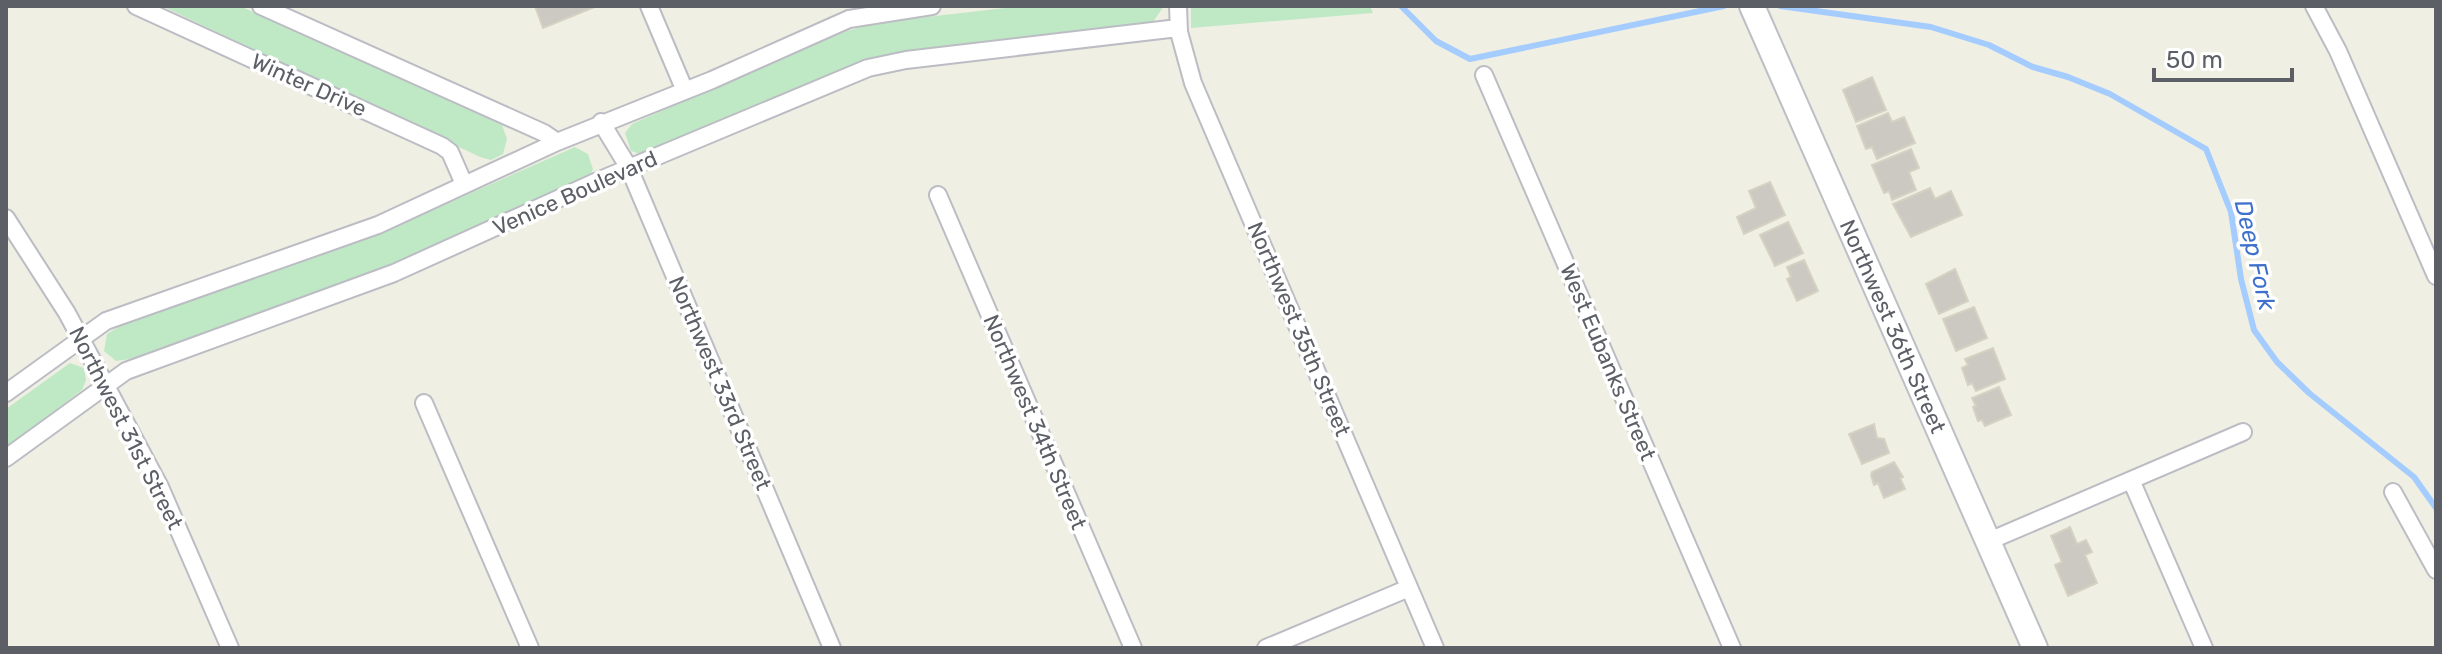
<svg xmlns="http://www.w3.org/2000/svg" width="2442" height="654" font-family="Rubik,sans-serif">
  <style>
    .green { fill: #bfe9c5 }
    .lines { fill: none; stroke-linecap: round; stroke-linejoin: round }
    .stream { stroke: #a5ccff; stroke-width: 6 }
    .building { fill: #cbc9c1; stroke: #d5d2c2; stroke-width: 2 }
    .street-casing { stroke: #bcbdc4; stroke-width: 20 }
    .secondary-casing { stroke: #bdbfc6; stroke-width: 28 }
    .street { stroke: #fff; stroke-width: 16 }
    .secondary { stroke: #fff; stroke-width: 24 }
    .labels { text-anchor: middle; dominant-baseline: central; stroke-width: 7; stroke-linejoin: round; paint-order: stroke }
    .street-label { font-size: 22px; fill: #5c5f66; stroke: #fff }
    .water-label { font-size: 24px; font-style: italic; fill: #3f71cb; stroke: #fff }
  </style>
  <rect width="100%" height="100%" fill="#f0efe4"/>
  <path class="green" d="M162,6H240L502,125L507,139L503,154L491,160L480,157Z
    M1022,6H1164L1153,22L877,57L643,155L631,151L625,133L632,124L824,38L874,23Z
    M1191,6H1370L1373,13L1191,28Z
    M575,147L588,154L593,169L590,176L375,273L130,359L116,361L104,351L107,334L125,323L369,238Z
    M70,363L84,368L86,380L82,390L6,448V409Z"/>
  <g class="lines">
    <path class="stream" d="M1401,6L1436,41L1470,59L1724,6
      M1780,6L1931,27L1989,45L2033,67L2068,77L2110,94L2206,149L2231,212L2241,279L2254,330L2277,362L2309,393L2414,477L2436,508"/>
  </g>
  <path class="building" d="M535,6H594L595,7L543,28Z
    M1872,77L1886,110L1856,122L1843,90Z
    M1888,113L1892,122L1904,117L1915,143L1877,159L1872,147L1866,149L1857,126Z
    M1911,149L1919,168L1909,172L1916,190L1892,200L1889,191L1884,193L1872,165Z
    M1770,182L1785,215L1744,234L1737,217L1756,208L1749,191Z
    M1930,188L1935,199L1951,191L1962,215L1911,237L1893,204Z
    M1788,222L1803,253L1775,266L1760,235Z
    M1804,260L1818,291L1797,301L1787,279L1791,277L1787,267Z
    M1955,269L1968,301L1939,314L1926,284Z
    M1974,307L1987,338L1956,351L1943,319Z
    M1993,348L2005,379L1976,391L1972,383L1968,385L1962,368L1968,365L1965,359Z
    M1999,387L2011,415L1985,426L1982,420L1978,421L1973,407L1976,406L1972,398Z
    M1874,424L1877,438L1884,439L1889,453L1862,464L1849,434Z
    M1894,462L1903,477L1900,478L1905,489L1884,498L1878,483L1874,485L1871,475L1872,472Z
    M2070,527L2077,544L2086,540L2092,552L2085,555L2097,583L2068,596L2055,565L2062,562L2051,536Z"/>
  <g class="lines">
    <g class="street-casing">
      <path id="street" d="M136,6L442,146L450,152L464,184
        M261,6L544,133L557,142
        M649,6L685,91
        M1178,6L1179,32L1193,83L1435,648
        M2314,6L2338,51L2436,276
        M1484,75L1732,648
        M601,122L629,168L832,648
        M938,195L1133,648
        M6,218L67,313L160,487L230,648
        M6,393L106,321L378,225L557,142L712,80L849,19L932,6
        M424,403L530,648
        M6,458L126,371L394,273L593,183L868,68L906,60L1178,28
        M2131,480L2204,648
        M2393,492L2436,570
        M1989,541L2243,432
        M1266,648L1409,588"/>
    </g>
    <g class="secondary-casing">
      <g id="secondary">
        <path id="s1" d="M1752,6L2035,648"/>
      </g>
    </g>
    <use href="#street" class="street"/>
    <use href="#secondary" class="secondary"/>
  </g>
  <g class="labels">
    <g class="street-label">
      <text transform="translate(309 85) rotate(24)">Winter Drive</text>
      <text transform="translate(575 193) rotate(-24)">Venice Boulevard</text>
      <text stroke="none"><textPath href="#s1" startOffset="350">Northwest 36th Street</textPath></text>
      <text transform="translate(1299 329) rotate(67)">Northwest 35th Street</text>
      <text transform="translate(1608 362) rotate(67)">West Eubanks Street</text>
      <text transform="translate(720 383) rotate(67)">Northwest 33rd Street</text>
      <text transform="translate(1035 422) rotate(67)">Northwest 34th Street</text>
      <text transform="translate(126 428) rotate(63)">Northwest 31st Street</text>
    </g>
    <g class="water-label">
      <text transform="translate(2255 255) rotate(77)">Deep Fork</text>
    </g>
  </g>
  <rect width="2442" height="654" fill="none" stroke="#5c5f66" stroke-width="16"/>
  <path d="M2154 68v12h138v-12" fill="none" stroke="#5c5f66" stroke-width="4"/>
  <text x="2166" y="68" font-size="24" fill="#5c5f66" stroke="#ffffff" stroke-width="6" paint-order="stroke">50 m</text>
</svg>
